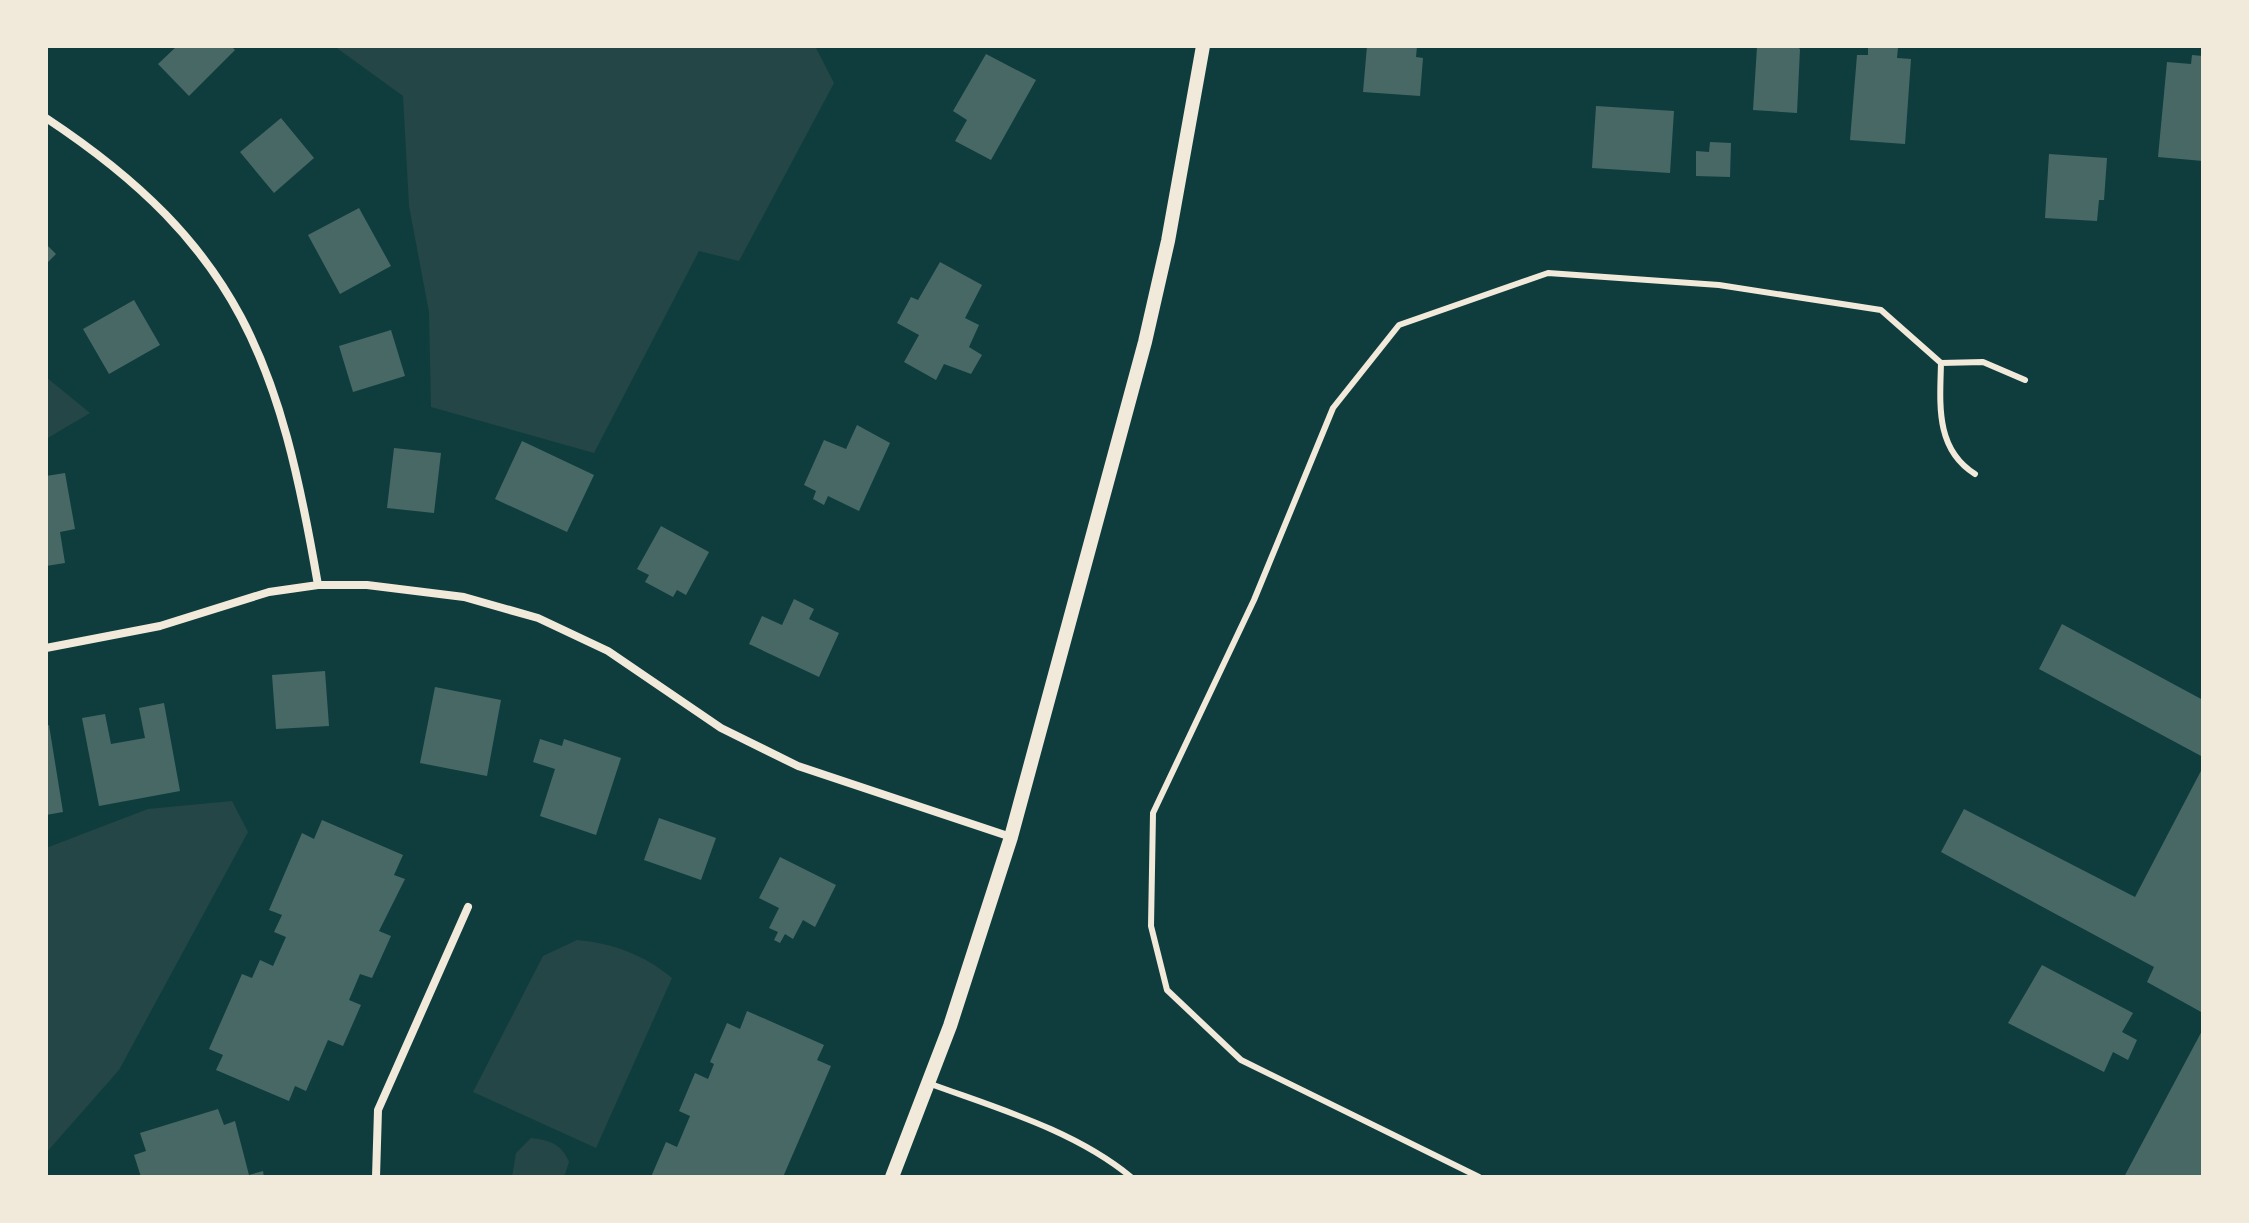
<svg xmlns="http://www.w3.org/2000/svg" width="2249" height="1223" font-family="Mulish,sans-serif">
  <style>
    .green { fill: #244646 }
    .building { fill: #486865 }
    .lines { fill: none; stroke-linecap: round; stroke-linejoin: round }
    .service { stroke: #f1e9da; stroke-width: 6 }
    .minor { stroke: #f1e9da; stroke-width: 8 }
    .tertiary { stroke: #f1e9da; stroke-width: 14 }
  </style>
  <rect width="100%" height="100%" fill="#0f3d3e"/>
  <path class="green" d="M334,46H815L834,83L739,261L699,251L594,453L431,407L429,312L409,206L403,96Z
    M46,377L90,413L46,439Z
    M232,801L248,832L119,1070L46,1153V848L148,809Z
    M577,940C612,943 645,955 672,978L596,1148L473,1092L543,956Z
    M531,1138C549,1140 562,1144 569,1162L564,1177H512L516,1153Z"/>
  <path class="building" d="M177,46H231L235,50L189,96L158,64Z
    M1367,46H1417L1416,57L1423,58L1420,96L1363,92Z
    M1796,46L1800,49L1797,113L1753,110L1757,47Z
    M1868,46L1898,48L1897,58L1911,59L1905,144L1850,140L1857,55H1868Z
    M986,54L1036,80L991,160L955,141L967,120L953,111Z
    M2192,55L2203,56V161L2158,157L2167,62L2191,64Z
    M1596,106L1674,111L1670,173L1592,168Z
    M281,118L314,158L274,193L240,152Z
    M1710,142L1731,143L1730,177L1696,176V151L1709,152Z
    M2049,154L2107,158L2104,200H2099L2097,221L2045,218Z
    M359,208L391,266L340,294L308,235Z
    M46,244L56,254L46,264Z
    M940,262L982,285L965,318L979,325L969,347L982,355L971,374L944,364L936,380L904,362L919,335L897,323L911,297L918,300Z
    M134,300L160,345L109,374L83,329Z
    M391,330L405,376L353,392L339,346Z
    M857,425L890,443L859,511L828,496L824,505L813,499L816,491L804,485L824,440L846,449Z
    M522,441L594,475L567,532L495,499Z
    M394,448L441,453L434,513L387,508Z
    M65,473L75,529L60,532L65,563L46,566V476Z
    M661,526L709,552L686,595L677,590L673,597L645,582L649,575L637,569Z
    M794,599L814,609L809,619L839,633L819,677L749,644L762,616L782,625Z
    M2062,624L2203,700V757L2039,669Z
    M325,671L329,726L276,729L272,675Z
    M435,687L501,700L487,776L420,763Z
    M164,703L180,791L99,806L82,718L105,714L111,744L145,738L139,708Z
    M49,725L63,812L46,815V726Z
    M540,739L562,746L564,739L621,758L596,835L540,816L555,769L533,762Z
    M2203,767V1013L2147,982L2154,967L1941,852L1964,809L2135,897Z
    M659,818L716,838L701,880L644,860Z
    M322,820L403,855L394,875L405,879L379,931L391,936L372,978L360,974L349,1000L361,1005L343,1046L328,1040L306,1091L295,1086L289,1101L216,1070L223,1055L209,1049L242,974L252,978L260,960L273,966L286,937L274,932L282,915L269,910L302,833L314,839Z
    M780,857L836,885L815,927L803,920L793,939L785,934L780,943L774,940L778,932L769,928L779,908L759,898Z
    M2042,965L2133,1013L2122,1032L2137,1040L2128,1060L2113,1052L2104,1072L2008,1023Z
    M747,1011L824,1045L817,1060L831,1066L783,1177H651L666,1142L677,1147L690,1116L679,1111L695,1073L708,1079L714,1064L710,1062L727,1023L740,1029Z
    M2203,1029V1177H2124Z
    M218,1109L224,1125L235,1121L249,1175L263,1171L264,1177H141L134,1155L146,1151L140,1133Z"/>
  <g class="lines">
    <path class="service" d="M1975,474C1935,449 1940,404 1941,363L1983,362L2025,380
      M928,1083C996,1108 1074,1130 1131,1177
      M1479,1177L1241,1060L1167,990L1151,926L1153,813L1254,600L1333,408L1399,325L1548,273L1719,285L1881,310L1941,363"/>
    <path class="minor" d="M46,118C241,247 280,364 318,585
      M46,648L160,626L269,592L318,585H367L464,597L538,618L608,651L721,728L798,766L1011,837
      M376,1177L378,1110L468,907"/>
    <path class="tertiary" d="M892,1177L950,1026L1011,837L1145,342L1168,241L1203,46"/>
  </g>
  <rect width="2249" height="1223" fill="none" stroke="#f1e9da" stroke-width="96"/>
</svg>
